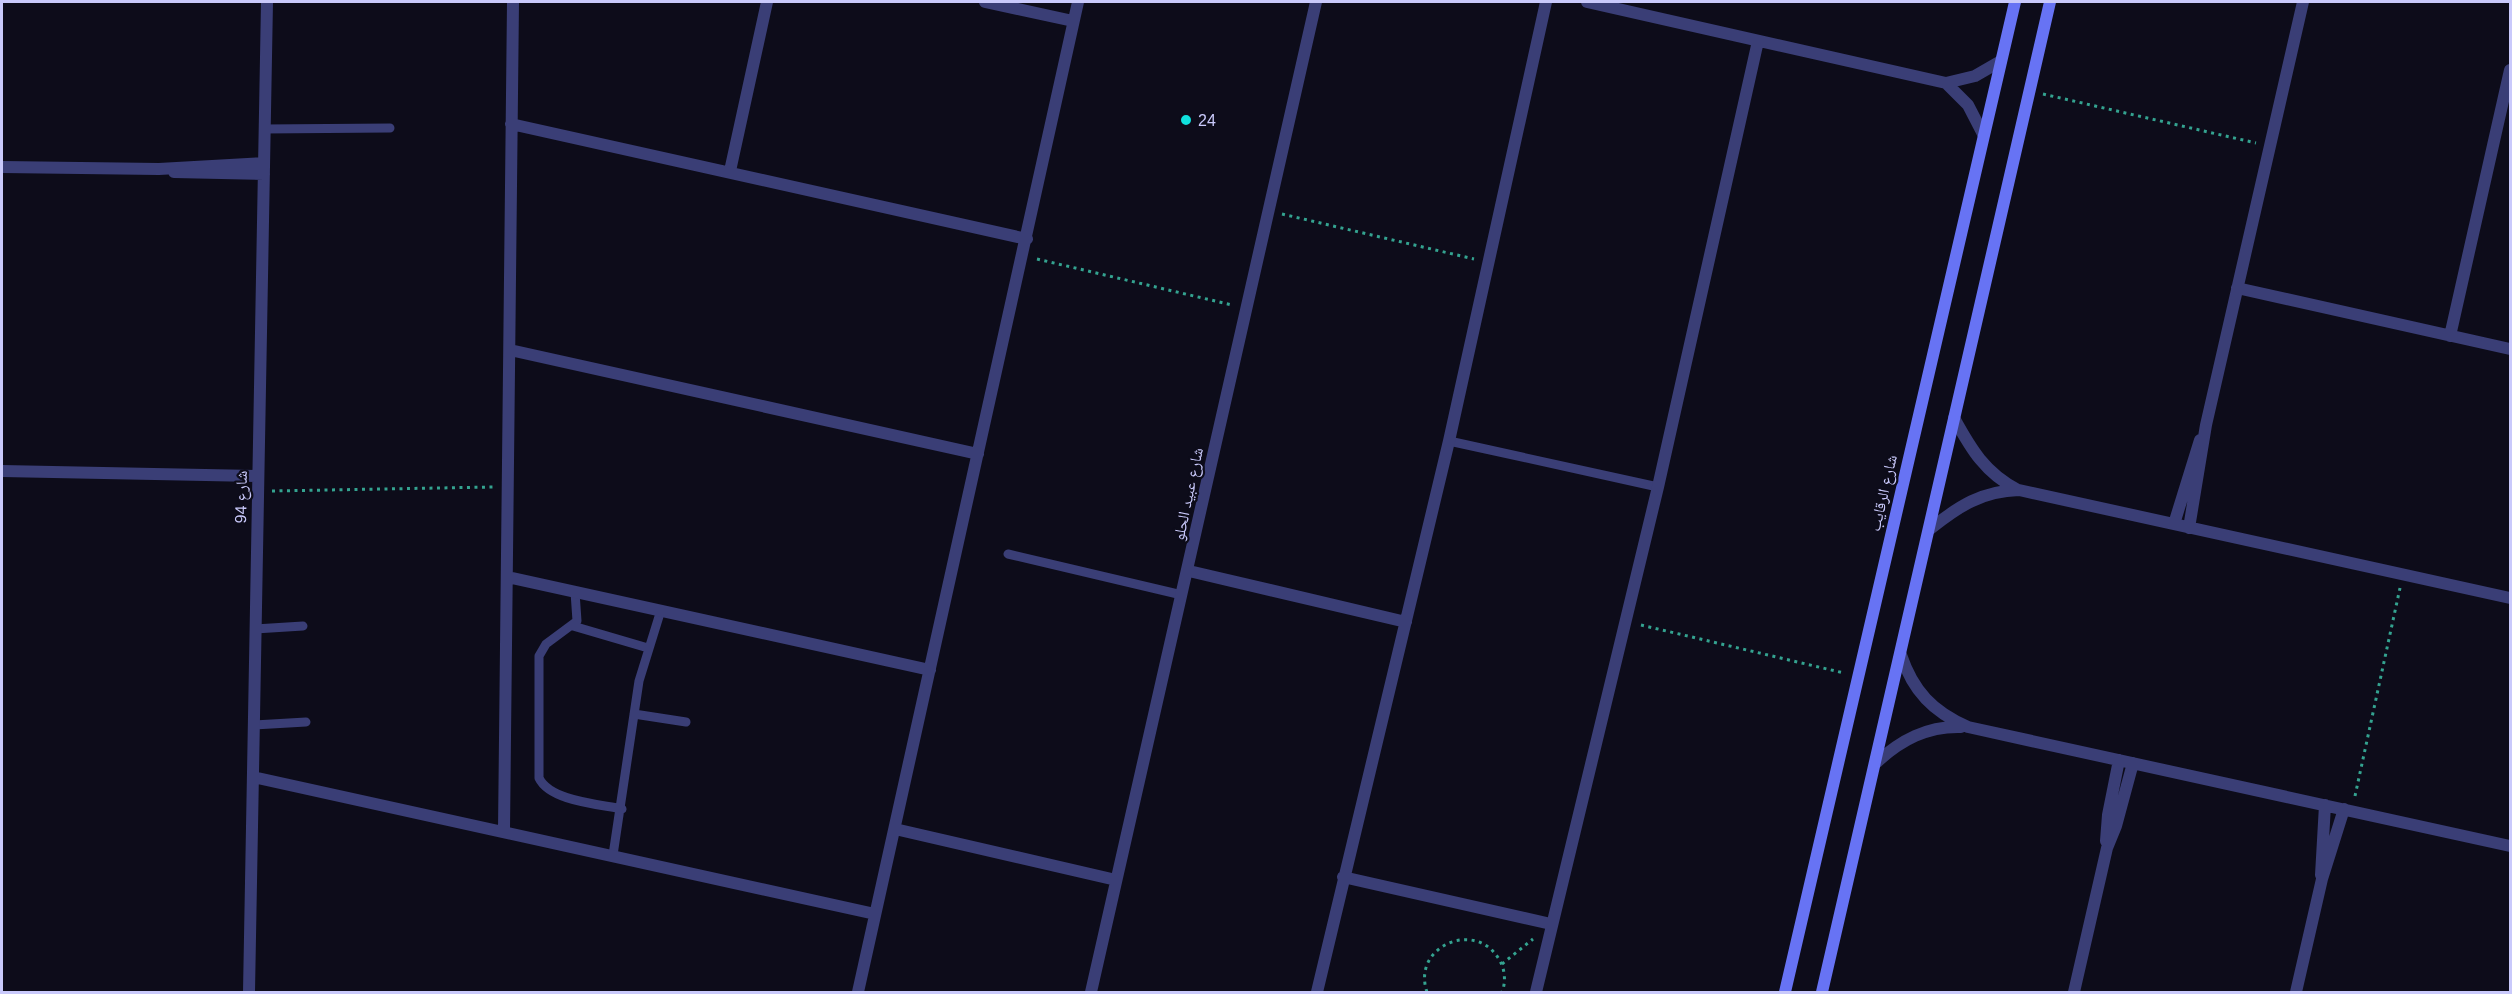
<svg xmlns="http://www.w3.org/2000/svg" width="2512" height="994" font-family="Helvetica,'Noto Naskh Arabic',sans-serif">
  <style>
    .lines { fill: none; stroke-linecap: round; stroke-linejoin: round }
    .path { stroke: #34a390; stroke-width: 3; stroke-dasharray: 3 4.5; stroke-linecap: butt }
    .lane { stroke: #3a3e76; stroke-width: 9 }
    .street { stroke: #3a3e76; stroke-width: 12 }
    .secondary { stroke: #6773f4; stroke-width: 12 }
    .poi-dot { fill: #10e0dd; stroke: #0d0c1a; stroke-width: 2 }
    .labels { text-anchor: middle; dominant-baseline: central; stroke-width: 4.5; stroke-linejoin: round; paint-order: stroke }
    .poi-label { font-size: 16px; fill: #c9c9fb; stroke: #0d0c1a; text-anchor: start }
    .street-label { font-size: 16px; fill: #c9c9fb; stroke: #0d0c1a }
  </style>
  <rect width="100%" height="100%" fill="#0d0c1a"/>
  <g class="lines">
    <path class="path" d="M2043,94L2256,143
      M1282,214L1474,259
      M1037,259L1232,305
      M272,491L493,487
      M1641,625L1844,673
      M2355,796L2400,588
      M1502,964L1533,939
      M1427,992C1411,946 1477,918 1500,961C1505,970 1506,982 1502,992"/>
    <path class="lane" d="M264,129L390,128
      M1449,441L1658,487
      M1008,554L1182,595
      M575,592L577,621L546,644L539,656V778C550,801 598,804 622,809
      M573,626L648,648
      M255,629L303,626
      M634,714L686,722
      M254,725L306,722
      M613,855L639,681L661,610"/>
    <path class="street" d="M985,2L1073,21
      M1587,2L1946,83L1975,76L2001,61
      M1946,83L1968,105L1983,134
      M511,124L1027,239
      M2,167L159,169L264,163
      M730,171L767,2
      M174,172L264,174
      M2237,288L2510,349
      M2450,336L2510,70
      M510,350L978,454
      M1954,418C1971,449 1985,473 2018,490
      M2,471L258,476
      M2174,524L2200,440
      M2189,528L2206,425L2303,2
      M1930,529C1959,506 1982,491 2019,490L2510,598
      M1189,571L1406,622
      M508,577L930,670
      M1901,655C1913,691 1933,712 1968,727L2510,846
      M1877,762C1901,740 1927,726 1961,727
      M253,777L875,914
      M895,829L1116,880
      M504,830L513,2
      M2106,841L2108,815L2119,760
      M2321,875L2325,805
      M1343,877L1551,924
      M249,992L267,2
      M858,992L1078,2
      M1091,992L1316,2
      M1317,992L1449,441L1546,2
      M1536,992L1658,487L1758,41
      M2074,992L2107,848L2116,826L2133,763
      M2296,992L2322,879L2344,809"/>
    <path class="secondary" d="M1785,992L2015,2
      M1822,992L2050,2"/>
  </g>
  <circle class="poi-dot" cx="1186" cy="120" r="6"/>
  <g class="labels">
    <g class="poi-label">
      <text x="1198" y="120">24</text>
    </g>
    <g class="street-label">
      <text transform="translate(1883 493) rotate(-77)">شارع الرقايب</text>
      <text transform="translate(1188 494) rotate(-78)">شارع عبيد الحلو</text>
      <text transform="translate(241 497) rotate(-89)">شارع 94</text>
    </g>
  </g>
  <rect width="2512" height="994" fill="none" stroke="#c9c9fb" stroke-width="6"/>
</svg>
